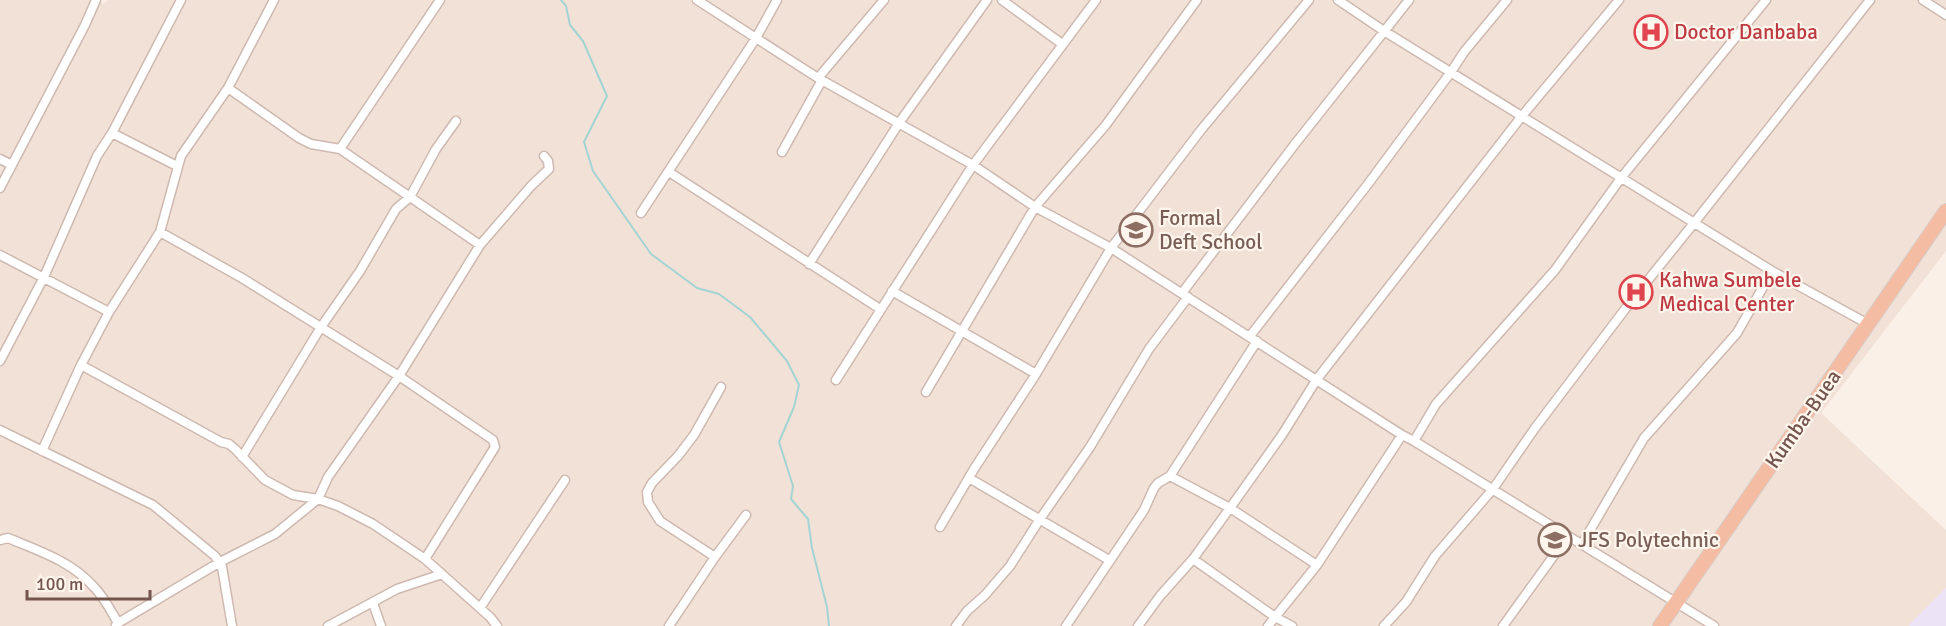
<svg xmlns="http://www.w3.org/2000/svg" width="1946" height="626" font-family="Signika,sans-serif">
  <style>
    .residential { fill: #f2e1d6 }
    .education { fill: #ede3f7 }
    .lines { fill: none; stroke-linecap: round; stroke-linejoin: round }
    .stream { stroke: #a3d4d4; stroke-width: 2 }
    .minor-casing { stroke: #ceb9b1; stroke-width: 11 }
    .trunk-casing { stroke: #d8cfcd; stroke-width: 16 }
    .minor { stroke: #fff; stroke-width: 8 }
    .trunk { stroke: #f3bca3; stroke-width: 14 }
    .labels { text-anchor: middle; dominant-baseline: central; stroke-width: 4.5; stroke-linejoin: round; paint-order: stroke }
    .health-label { font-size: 21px; fill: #be3a42; stroke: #fef5ed; text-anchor: start }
    .education-label { font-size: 21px; fill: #785e54; stroke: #fef5ed; text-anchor: start }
    .street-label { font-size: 21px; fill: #73554d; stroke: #fef5ed }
  </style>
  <rect width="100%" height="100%" fill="#fbf0e7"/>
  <path class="residential" d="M0,0H99L103,4L108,0H1946V251L1821,413L1946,530V588L1909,626H0Z"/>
  <path class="education" d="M1946,588V626H1909L1910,624Z"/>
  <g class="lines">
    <path class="stream" d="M561,0L566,6L570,25L583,41L607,96L584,142L593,171L651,254L697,288L719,294L750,317L787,361L799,385L794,407L779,442L793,486L791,499L808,519L812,548L827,607L829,626"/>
    <g class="minor-casing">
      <path id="minor" d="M697,0L818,78L973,165L1035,207L1111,248L1402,435L1414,441L1714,626
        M1002,0L1062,44
        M1338,0L1384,31L1772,271L1868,324
        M1923,0L1946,15
        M818,78L884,0
        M228,88L299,138L311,144L340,149L480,245
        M112,133L177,166
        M340,149L440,0
        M782,152L822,80
        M0,159L12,165
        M669,172L880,309
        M0,188L85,25L96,0
        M641,213L756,38L777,0
        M160,232L242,278L399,376L493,440L495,447L425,559
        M0,255L109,312
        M809,264L899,123L987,0
        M892,291L1036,374
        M1182,293L1295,144L1409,0
        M1250,336L1368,184L1451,72L1464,52L1507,0
        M0,361L44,277L97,156L112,133L181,0
        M81,365L221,442L229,444L235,449L265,480L293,495L318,499L338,506L373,524L425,559L490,617L497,626
        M836,380L973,165L1096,0
        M926,392L1035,207L1105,126L1197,0
        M0,430L153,505L215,556L222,567L232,626
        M1414,441L1436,404L1555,270L1621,178L1766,0
        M42,451L81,365L109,312L160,232L181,156L228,88L274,0
        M242,457L321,327L360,271L396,209L410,197L436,149L456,121
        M1170,476L1230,508L1317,565
        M969,478L1109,560
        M940,527L974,469L1036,374L1111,248L1201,130L1309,0
        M0,540L8,538C39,551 71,561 94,587C104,597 111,611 118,623L116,625
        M1582,544L1644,438L1737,333L1772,271
        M715,557L660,521L648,502L647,492L652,483L678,456L694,435L721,387
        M1193,559L1275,617L1292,626
        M373,603L381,626
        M480,608L565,480
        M118,623L220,562L275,534L318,499L328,477L399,376L480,245L531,186L549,169L548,161L544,156
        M328,626L397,589L442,574
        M669,626L715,557L746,515
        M956,626L967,611L985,595L1010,566L1040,519L1090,447L1149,349L1188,297
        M1066,626L1144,510L1154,488L1158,483L1170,476L1257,341
        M1138,626L1160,596L1193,559L1230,508L1282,435L1317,379L1522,116L1619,0
        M1268,626L1317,565L1402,435
        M1384,626L1406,602L1435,556L1493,489L1535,428L1632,300L1694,223L1870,0
        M1503,626L1568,536"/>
    </g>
    <g class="trunk-casing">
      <path id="trunk" d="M1660,626L1946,211"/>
    </g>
    <use href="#minor" class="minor"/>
    <use href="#trunk" class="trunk"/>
  </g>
  <defs>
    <g id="hospital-ring" transform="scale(1.725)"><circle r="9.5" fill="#fef5ed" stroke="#e0444e" stroke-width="1.5"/><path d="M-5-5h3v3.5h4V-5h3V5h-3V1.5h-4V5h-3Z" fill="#e0444e"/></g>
    <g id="school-ring" transform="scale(1.725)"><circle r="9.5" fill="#fef5ed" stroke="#8d6e63" stroke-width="1.5"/><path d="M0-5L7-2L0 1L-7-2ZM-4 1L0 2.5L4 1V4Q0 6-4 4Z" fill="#8d6e63"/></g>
  </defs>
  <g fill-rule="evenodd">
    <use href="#hospital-ring" x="1651" y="32"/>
    <use href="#school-ring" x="1136" y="230"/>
    <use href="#hospital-ring" x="1636" y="292"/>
    <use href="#school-ring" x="1555" y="540"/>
  </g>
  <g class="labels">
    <g class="health-label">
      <text x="1674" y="32">Doctor Danbaba</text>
      <text x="1659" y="280">Kahwa Sumbele<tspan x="1659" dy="24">Medical Center</tspan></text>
    </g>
    <g class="education-label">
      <text x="1159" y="218">Formal<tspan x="1159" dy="24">Deft School</tspan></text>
      <text x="1578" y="540">JFS Polytechnic</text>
    </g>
    <g class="street-label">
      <text transform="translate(1803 419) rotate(-55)">Kumba-Buea</text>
    </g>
  </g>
  <path d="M27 590v9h123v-9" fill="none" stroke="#73554d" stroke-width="3"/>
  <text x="36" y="590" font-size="18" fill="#73554d" stroke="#fef5ed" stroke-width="4.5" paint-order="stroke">100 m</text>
</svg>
